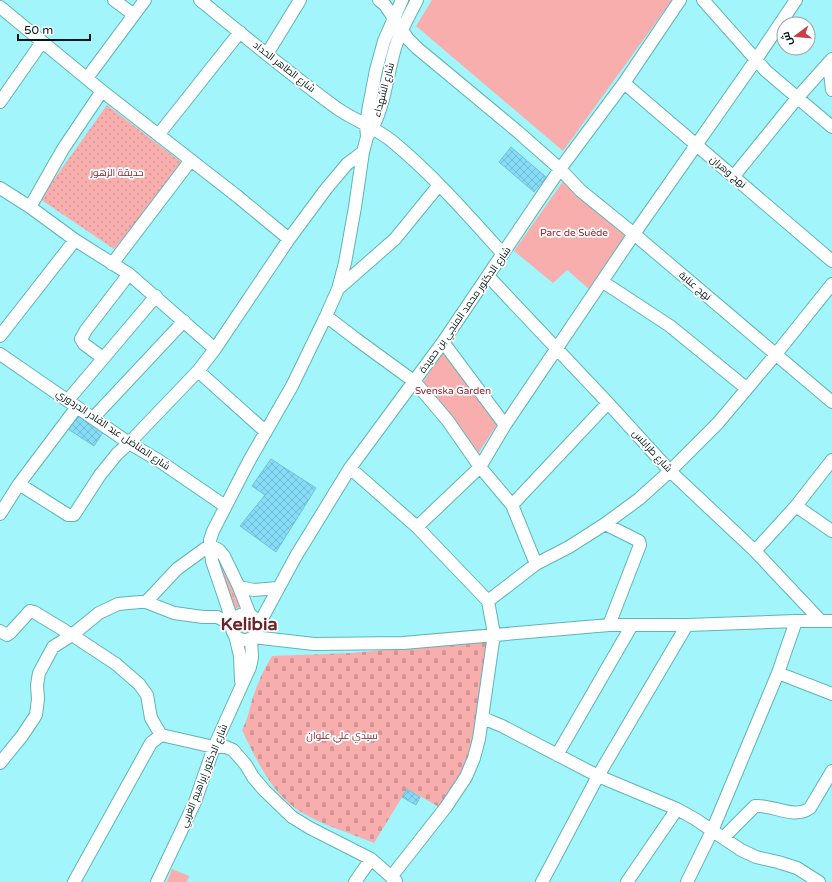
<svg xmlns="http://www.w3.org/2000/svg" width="832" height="882" font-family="'Varela Round',Cairo,sans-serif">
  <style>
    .grass { fill: url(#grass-tufts) }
    .cemetery { fill: url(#cemetery-stones) }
    .park { fill: #f8aead }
    .garden { fill: url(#garden-dots) }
    .building { fill: url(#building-cross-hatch); stroke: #74bfd7 }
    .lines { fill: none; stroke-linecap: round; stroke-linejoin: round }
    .minor-casing { stroke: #60b4b9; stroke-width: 14 }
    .minor { stroke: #fff; stroke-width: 12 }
    .labels { text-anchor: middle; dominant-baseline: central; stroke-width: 3.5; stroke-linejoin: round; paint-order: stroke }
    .street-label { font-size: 10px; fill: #001719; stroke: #fff }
    .park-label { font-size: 10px; fill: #8f202c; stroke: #fff }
    .town-label { font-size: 18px; font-weight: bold; fill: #6a2428; stroke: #fff }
  </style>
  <defs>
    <pattern id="grass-tufts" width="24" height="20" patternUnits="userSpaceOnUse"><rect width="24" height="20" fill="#f8aead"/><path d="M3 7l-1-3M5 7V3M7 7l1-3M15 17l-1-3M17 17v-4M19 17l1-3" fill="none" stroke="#d39594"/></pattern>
    <pattern id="cemetery-stones" width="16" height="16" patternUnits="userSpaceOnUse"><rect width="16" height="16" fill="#f8aead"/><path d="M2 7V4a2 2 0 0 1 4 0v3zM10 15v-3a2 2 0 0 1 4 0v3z" fill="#d39594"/></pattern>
    <pattern id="garden-dots" width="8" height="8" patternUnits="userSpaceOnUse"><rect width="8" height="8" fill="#f8aead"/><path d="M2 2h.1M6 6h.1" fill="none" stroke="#d39594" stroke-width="1.8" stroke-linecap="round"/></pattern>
    <pattern id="building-cross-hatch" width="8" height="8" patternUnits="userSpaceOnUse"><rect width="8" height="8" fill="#86dcf7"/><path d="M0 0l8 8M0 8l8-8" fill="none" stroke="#72bcd3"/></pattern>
  </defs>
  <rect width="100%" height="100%" fill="#a2f6fb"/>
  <path class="grass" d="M215,554L243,605L231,611Z"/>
  <path class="cemetery" d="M487,641L475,753L441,808L407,789L374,843C348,832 318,824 295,808C270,790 255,757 242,730C248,718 249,712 252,700C257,685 263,670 272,656L351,653Z"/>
  <path class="park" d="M432,0H672L563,151L416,26Z
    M566,177L631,230L589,289L567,270L553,283L514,251Z
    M446,348L502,417L477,455L420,387Z
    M172,869L189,876L187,882H167Z"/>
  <path class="garden" d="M107,105L185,165L114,249L40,199Z"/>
  <path class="building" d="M511,147L546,177L534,192L499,162Z
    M80,411L106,428L94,446L68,429Z
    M271,459L316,488L276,552L240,526L265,495L252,486Z
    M407,789L420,797L416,805L402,797Z"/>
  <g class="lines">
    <g class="minor-casing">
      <path id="minor" d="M114,0L134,15
        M200,0C245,37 291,75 338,109C356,121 376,128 393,142C433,175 468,215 503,254
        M379,0L385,5L408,39L417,48L517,131L560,169L581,191L634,234L832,402
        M703,0L766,71L832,127
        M0,7L102,91L237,196L289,239
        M267,54L300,0
        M829,62L832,90
        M87,78L145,0
        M624,83L832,261
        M0,102L42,42
        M159,134L240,32
        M369,134C384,111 387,75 395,48C400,31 409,16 417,0
        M734,176L798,97L832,59
        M0,188L30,207L75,240L129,274L215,349
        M30,207L63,149L102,91
        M112,264L191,160
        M488,276L608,403L670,471L755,551L821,621
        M603,282L670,326L746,388
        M338,289L395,239L439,185
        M326,316L356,339L415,382L448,421L480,467L512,505L536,564
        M0,336L75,240
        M443,342L505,425
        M0,354L129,443L158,460L225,506
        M103,358L84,344L81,339L86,330L129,274
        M198,371L266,432
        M68,400L156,296
        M93,418L184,321
        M350,468L417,527L488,601L494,634L479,739L474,758L466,777L446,807L391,877
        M19,484L68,515H74L100,475L117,454L129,443L198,371L215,349L289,239L326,189L347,164L363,152
        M512,505L608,403
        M796,506L832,531
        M0,514L19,484L77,407
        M605,524L639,541L640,545L609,625
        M417,527L480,467L505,425L634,234L755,61L796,0
        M755,551L796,506L832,460
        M239,587L254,590L277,588
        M488,601L536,564L569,547L605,524L639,499L670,471L718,423L776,354L832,284
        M146,602L177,569L210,545L219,550L224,556L239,587L250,615
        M232 627a13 13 0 1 1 26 0a13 13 0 1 1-26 0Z
        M233,623L212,561L210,545V540L213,531L249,461L292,386L326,316L338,289L345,263L355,207L363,152L367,137L366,124L369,106L376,70L384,41L402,0
        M258,626L296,556L350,468L443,342L560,169L624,83L680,0
        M0,631L7,635L10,633L30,611L34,612L72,635L116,664L139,684L147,695L151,718L161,735
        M235,635L240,656L241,681
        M253,637L314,644L403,643L609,625H687L796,621H832
        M778,673L832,694
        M483,718L502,726L598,776L677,809L695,819L741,850L756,857L778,862L797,868L819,882
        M557,755L632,625
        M0,763L22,736L36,715L38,699L37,685L39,673L53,647L72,635L99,613L118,604L140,602H146L174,613L203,617H217L233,624
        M723,838L755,806C772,804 794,820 810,808L832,771
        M74,882L151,743L161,735L214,747H226L233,750L246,765L253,777L264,790L292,817L310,828L371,859L396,881
        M157,882L195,802L214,747L250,667L252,657L251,638
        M355,882L371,859
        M542,882L598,776L687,625
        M627,882L677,809
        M687,882L712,831L778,673L796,621"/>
    </g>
    <use href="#minor" class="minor"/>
  </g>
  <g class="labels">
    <g class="street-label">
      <text transform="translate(284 67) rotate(38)">شارع الطاهر الحداد</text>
      <text transform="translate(384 90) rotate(-75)">شارع الشهداء</text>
      <text transform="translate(728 172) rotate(40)">نهج وهران</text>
      <text transform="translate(695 286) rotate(40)">نهج عنابة</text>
      <text transform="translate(465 310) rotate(-55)">شارع الدكتور محمد المنجي بن حميدة</text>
      <text transform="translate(113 430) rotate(34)">شارع المناضل عبد القادر الدردوري</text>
      <text transform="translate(652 451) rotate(47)">شارع طرابلس</text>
      <text transform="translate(204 776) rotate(-68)">شارع الدكتور إبراهيم الغربي</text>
    </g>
    <g class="park-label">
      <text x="117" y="173">حديقة الزهور</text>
      <text x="574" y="233">Parc de Suède</text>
      <text x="453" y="391">Svenska Garden</text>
      <text x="342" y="736">سيدي علي علوان</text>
    </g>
    <g class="town-label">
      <text x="249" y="624">Kelibia</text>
    </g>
  </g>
  <g transform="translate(796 36) rotate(254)"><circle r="19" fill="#ffffff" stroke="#99a2a3"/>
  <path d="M0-3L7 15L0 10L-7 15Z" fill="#cd3d49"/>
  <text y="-6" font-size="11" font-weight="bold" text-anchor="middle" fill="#001719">ش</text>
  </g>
  <path d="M18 34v6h72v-6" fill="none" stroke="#001719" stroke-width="2"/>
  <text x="24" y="34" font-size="12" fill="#001719" stroke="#ffffff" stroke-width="3" paint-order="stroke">50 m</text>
</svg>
